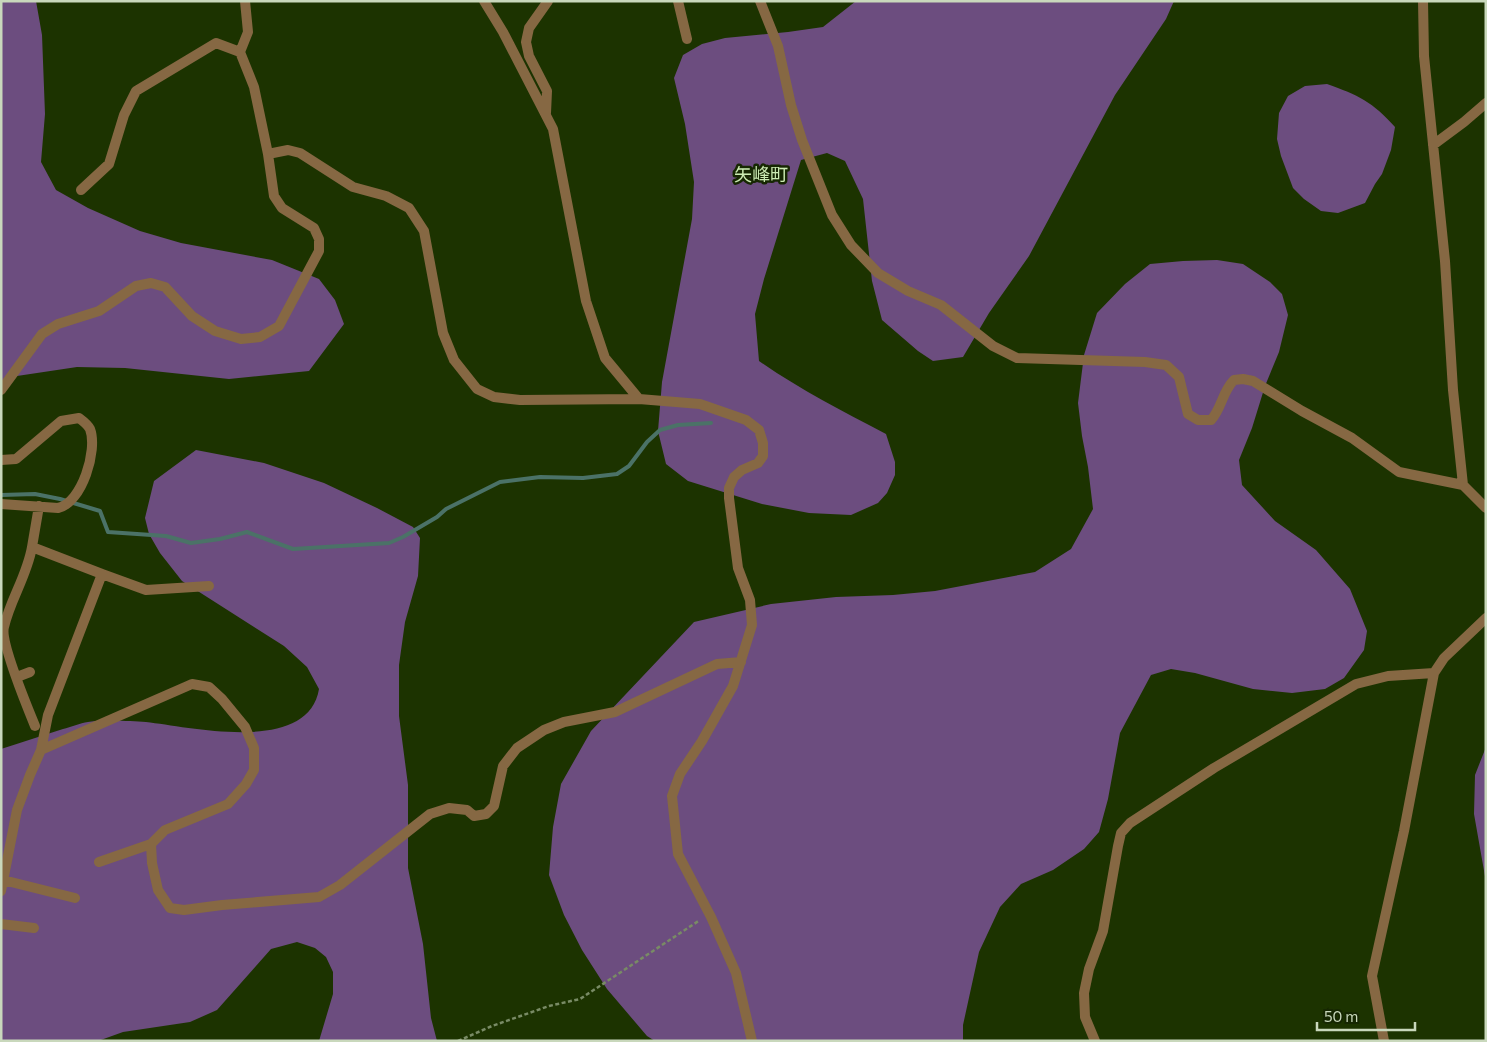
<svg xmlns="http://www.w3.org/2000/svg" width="1487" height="1042" font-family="Commissioner,'Noto Sans JP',sans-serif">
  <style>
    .forest { fill: #6c4d7f }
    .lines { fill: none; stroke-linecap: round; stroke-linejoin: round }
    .stream { stroke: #4b7267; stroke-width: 4 }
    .path { stroke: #798b65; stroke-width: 2.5; stroke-dasharray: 4 2.5; stroke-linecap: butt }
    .minor { stroke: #866843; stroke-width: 10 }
    .labels { text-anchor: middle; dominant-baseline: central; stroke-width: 5; stroke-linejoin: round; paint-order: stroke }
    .quarter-label { font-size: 18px; fill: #ccebb3; stroke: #162702 }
  </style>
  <rect width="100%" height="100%" fill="#1c3300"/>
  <path class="forest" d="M1,1H36L42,35L45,114L41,162L56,190L88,208L140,231L181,243L272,260L319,279L335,300L344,324L309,371L229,379L125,368L77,367L17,376L1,383Z
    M856,1H1174L1166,19L1115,95L1029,256L989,313L963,357L933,361L918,351L882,320L872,281L863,199L845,161L827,153L801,160L764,279L755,314L759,361C799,389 842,411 886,434L895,462V475L887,493L878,503L851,515L809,513L762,504L688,481L666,464L658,431L662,382L692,219L694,182L685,124L674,78L683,55L702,44L725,38L788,32L823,27Z
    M1327,84C1358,95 1373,102 1395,127L1391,150L1382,174L1375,184L1365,203L1338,213L1321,211L1304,199L1293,188L1281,156L1277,139L1279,113L1288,96L1305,86Z
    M1217,260L1243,264L1270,282L1282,294L1288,315L1279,352L1265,386L1252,428L1239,460L1242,485L1275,521L1316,550L1350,589L1367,631L1364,650L1344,678L1325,689L1292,693L1253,689L1195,673L1171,669L1151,675L1120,733L1108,799L1099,832L1084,849L1053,870L1021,884L1000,907L979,952L963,1025V1041H655L647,1036L607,989L582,950L564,915L549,875L553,827L561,784L591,731L694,622L771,604L836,597L893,595L935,591L1035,572L1071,549L1093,509L1088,467L1082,436L1078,403L1084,355L1097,313L1125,284L1150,264L1183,261Z
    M196,450L264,463L324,483L377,508L413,527L420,538L418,576L405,622L399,665V716L408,785V868L423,944L431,1018L437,1041H319L333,994V972L326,957L315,948L297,942L271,949L217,1010L190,1022L123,1032L98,1041H1V749C22,742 42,736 63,729C71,727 80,723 88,722C104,720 130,721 146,722C191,727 308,755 319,689L307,667L284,646L182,581L160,553L149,534L145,518L154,481Z
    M1486,747V882L1474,814L1475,775Z"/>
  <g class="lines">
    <path class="stream" d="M1,495L35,494L60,499L100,511L108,532L166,536L191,543L220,539L247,532L293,549L389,543L403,537L437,517L446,509L500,482L540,477L583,478L617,474L629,466L647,442L660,430L678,425L711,423"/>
    <path class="path" d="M458,1041L492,1026L549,1006L580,999L700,920"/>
    <path class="minor" d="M484,1L503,32L553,129L586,301L605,358L639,399
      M678,1L687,39
      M760,1L778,46L791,105L802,140L832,215L851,245L878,273L908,291L941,305L993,346L1017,358L1145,362L1166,365L1179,377L1188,414L1198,420H1211C1222,408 1222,392 1234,380L1243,379L1253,381L1302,411L1352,438L1399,472L1463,485L1486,508
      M1423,1L1424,56L1445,261L1453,390L1463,485
      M240,52L248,32L245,1
      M546,113L547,91L529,56L526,42L529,28L548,1
      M1433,145L1464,122L1486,103
      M268,154L288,150L300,153L353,187L386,196L409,208L424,231L443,333L454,360L477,389L494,397L520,400L639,399L700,404L746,420L759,430L763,443V456L758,463L742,470L734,477L729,488V498L738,568L750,600L752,625L733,686L702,741L680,774L672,796L678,854L711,917L736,973L752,1041
      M1,390L42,334L58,324L99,311L136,286L151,283L165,287L192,316L215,331L241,339L260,337L279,326L319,251V239L314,228L282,208L274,196L268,154L254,87L240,52L216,43L136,91L124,115L109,164L81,190
      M1,460L16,459L61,421L79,418C83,421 88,425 90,429C98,450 82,503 58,508L1,504
      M39,506L32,547L102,574
      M32,547C27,576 10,600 4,627C0,641 28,709 35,726
      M17,677L30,672
      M41,750L48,715L102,574L146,590L209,586
      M99,862L151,844
      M3,880L75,898
      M1,891L17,810L30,775L41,750L192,684L209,687L222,699L245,727L254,748V770L246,784L228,804L165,830L151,844L152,863L158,890L170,908L184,910L222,905L319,897L340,885L430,814L449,808L467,810L474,816L486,814L494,806L503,766L517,748L544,730L564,722L615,712L717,664L741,662
      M1,924L34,928
      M1095,1041L1085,1017L1084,993L1089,969L1103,931L1118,846L1121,833L1130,823L1214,768L1356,684L1388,676L1434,673
      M1384,1041L1372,976L1404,831L1434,673L1444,658L1486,618"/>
  </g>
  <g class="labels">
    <g class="quarter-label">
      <text x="761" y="174">矢峰町</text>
    </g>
  </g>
  <rect width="1487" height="1042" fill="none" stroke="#c9d8bc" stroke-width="5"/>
  <path d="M1317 1022v8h98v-8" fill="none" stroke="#c9d8bc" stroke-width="2.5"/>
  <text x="1324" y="1022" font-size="15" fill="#c9d8bc" stroke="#162702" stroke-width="4" paint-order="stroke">50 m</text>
</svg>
